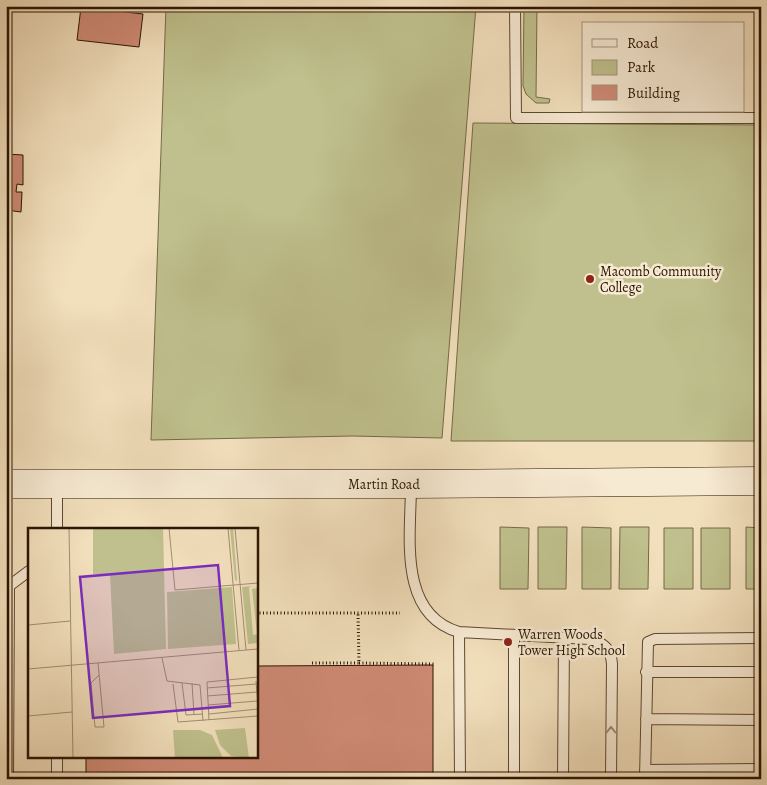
<svg xmlns="http://www.w3.org/2000/svg" width="767" height="785" font-family="Alegreya,serif">
  <style>
    .green { fill: #bfc08d; stroke: #756a47 }
    .building { fill: #cf8a75; stroke: #2b1401 }
    .lines { fill: none; stroke-linecap: round; stroke-linejoin: round }
    .lane-casing { stroke: #5d4730; stroke-width: 12 }
    .secondary-casing { stroke: #2b1401; stroke-width: 29 }
    .path { stroke: #2b1401; stroke-width: 3; stroke-dasharray: 1 2.5; stroke-linecap: butt }
    .lane { stroke: #f7ead3; stroke-width: 10 }
    .secondary { stroke: #f7ead3; stroke-width: 28 }
    .oneway { stroke: #9b8a74 }
    .poi-dot { fill: #8f2418; stroke: #f7ead3; stroke-width: 2 }
    .labels { text-anchor: middle; dominant-baseline: central; stroke-width: 5; stroke-linejoin: round; paint-order: stroke }
    .poi-label { font-size: 14px; fill: #2b1401; stroke: #f7ead3; text-anchor: start }
    .street-label { font-size: 14px; fill: #2b1401; stroke: #f7ead3 }
    .inset-road { fill: none; stroke: #a28e71; stroke-width: 1 }
    .view { fill: #7b2cbf; fill-opacity: 0.15; stroke: #7b2cbf; stroke-width: 2.5 }
    .inset-edge { fill: none; stroke: #2b1401; stroke-width: 2.5 }
  </style>
  <rect width="100%" height="100%" fill="#f2dfbc"/>
  <filter id="stains"><feTurbulence type="fractalNoise" baseFrequency=".004" numOctaves="4"/><feColorMatrix values="0 0 0 0 .2 0 0 0 0 .09 0 0 0 0 .02 0 0 0 .5 -.17"/></filter>
  <radialGradient id="worn" r=".72"><stop offset=".6" stop-color="#630" stop-opacity="0"/><stop offset="1" stop-color="#630" stop-opacity=".3"/></radialGradient>
  <path class="green" d="M166,6H476L442,438L352,436L151,440Z
    M524,6H537L536,97L550,99L549,103H536L526,94L523,86Z
    M473,123L761,125V441H451Z
    M500,527L529,528L528,589H500Z
    M538,527H567L566,589H538Z
    M582,527L611,528V589H582Z
    M620,527H649L648,589H619Z
    M746,527L761,528V589H746Z
    M664,528H693V589H664Z
    M701,528H730V589H701Z"/>
  <path class="building" d="M81,7L143,14L139,47L77,40Z
    M6,154L23,155V185L17,184L16,192H22L21,212L6,210Z
    M433,665V779H86V756H256V666Z"/>
  <g class="lines">
    <g class="lane-casing">
      <path id="lane" d="M515,6L516,118H761
        M411,485C411,534 397,614 459,632L590,639C604,643 611,649 612,664L611,779
        M57,529V485
        M459,632L460,779
        M514,636V779
        M646,672H761
        M646,719L761,720
        M57,756V779
        M645,770L761,769
        M8,779L9,586L29,571
        M563,779L564,638
        M645,779L648,642L655,639L761,638"/>
    </g>
    <g class="secondary-casing">
      <g id="secondary">
        <path id="s1" d="M6,484H411L761,481"/>
      </g>
    </g>
    <path class="path" d="M256,613H400
      M312,663H359L358,613
      M359,663L436,664"/>
    <use href="#lane" class="lane"/>
    <use href="#secondary" class="secondary"/>
  </g>
  <defs><path id="oneway-chevron" d="M-2-3.5L2.5 0L-2 3.5" fill="none" stroke-width="1.6" stroke-linecap="round" stroke-linejoin="round" transform="scale(1.25)"/></defs>
  <use class="oneway" href="#oneway-chevron" transform="translate(611 730) rotate(-90)"/>
  <g class="poi-dot">
    <circle cx="590" cy="279" r="5"/>
    <circle cx="508" cy="642" r="5"/>
  </g>
  <g class="labels">
    <g class="poi-label">
      <text x="600" y="271">Macomb Community<tspan x="600" dy="16">College</tspan></text>
      <text x="518" y="634">Warren Woods<tspan x="518" dy="16">Tower High School</tspan></text>
    </g>
    <g class="street-label">
      <text stroke="none"><textPath href="#s1" startOffset="378">Martin Road</textPath></text>
    </g>
  </g>
  <g transform="translate(28 528)">
    <rect width="230" height="230" fill="#f2dfbc"/>
    <path d="M65,0H135L138,121L86,126L82,47L65,46ZM202,0H205L209,53L207,52ZM224,58L221,59L225,107L229,106L224,61L230,60V115L220,116L214,59ZM204,59L208,116L140,121L139,64ZM217,200L221,230L203,228L192,217L187,202ZM145,202H172L184,207L195,230H147Z" fill="#bfc08d"/>
    <path class="inset-road" d="M41,0L45,230M141,0L147,62L230,55M200,0L211,122M207,0L218,122M0,97L42,93M134,130L139,153L172,157L175,193M70,135L76,199H67L63,155L71,147M0,141L230,121M228,153L230,178M154,155L158,187L175,186M164,155L166,187M145,156L150,194L230,188M179,160L228,156M179,168L229,164M180,177L229,173M181,186L230,181M0,188L44,184M181,192L179,154L230,149"/>
    <path class="view" d="M190,37L202,178L65,190L52,49Z"/>
    <rect width="230" height="230" class="inset-edge"/>
  </g>
  <rect width="767" height="785" fill="none" stroke="#f2dfbc" stroke-width="25"/>
  <rect x="8" y="8" width="752" height="770" fill="none" stroke="#2b1401" stroke-width="2.5"/>
  <rect x="12" y="12" width="742" height="760" fill="none" stroke="#2b1401"/>
  <rect x="582" y="22" width="162" height="90" fill="#f7ead3" stroke="#a5947f"/>
  <rect x="592" y="39" width="25" height="8" fill="#f7ead3" stroke="#a5947f"/>
  <text x="627" y="48" font-size="15" fill="#2b1401">Road</text>
  <rect x="592" y="60" width="25" height="15" fill="#bfc08d" stroke="#a5947f"/>
  <text x="627" y="72" font-size="15" fill="#2b1401">Park</text>
  <rect x="592" y="85" width="25" height="15" fill="#cf8a75" stroke="#a5947f"/>
  <text x="627" y="98" font-size="15" fill="#2b1401">Building</text>
  <rect width="100%" height="100%" filter="url(#stains)"/>
  <rect width="100%" height="100%" fill="url(#worn)"/>
</svg>
